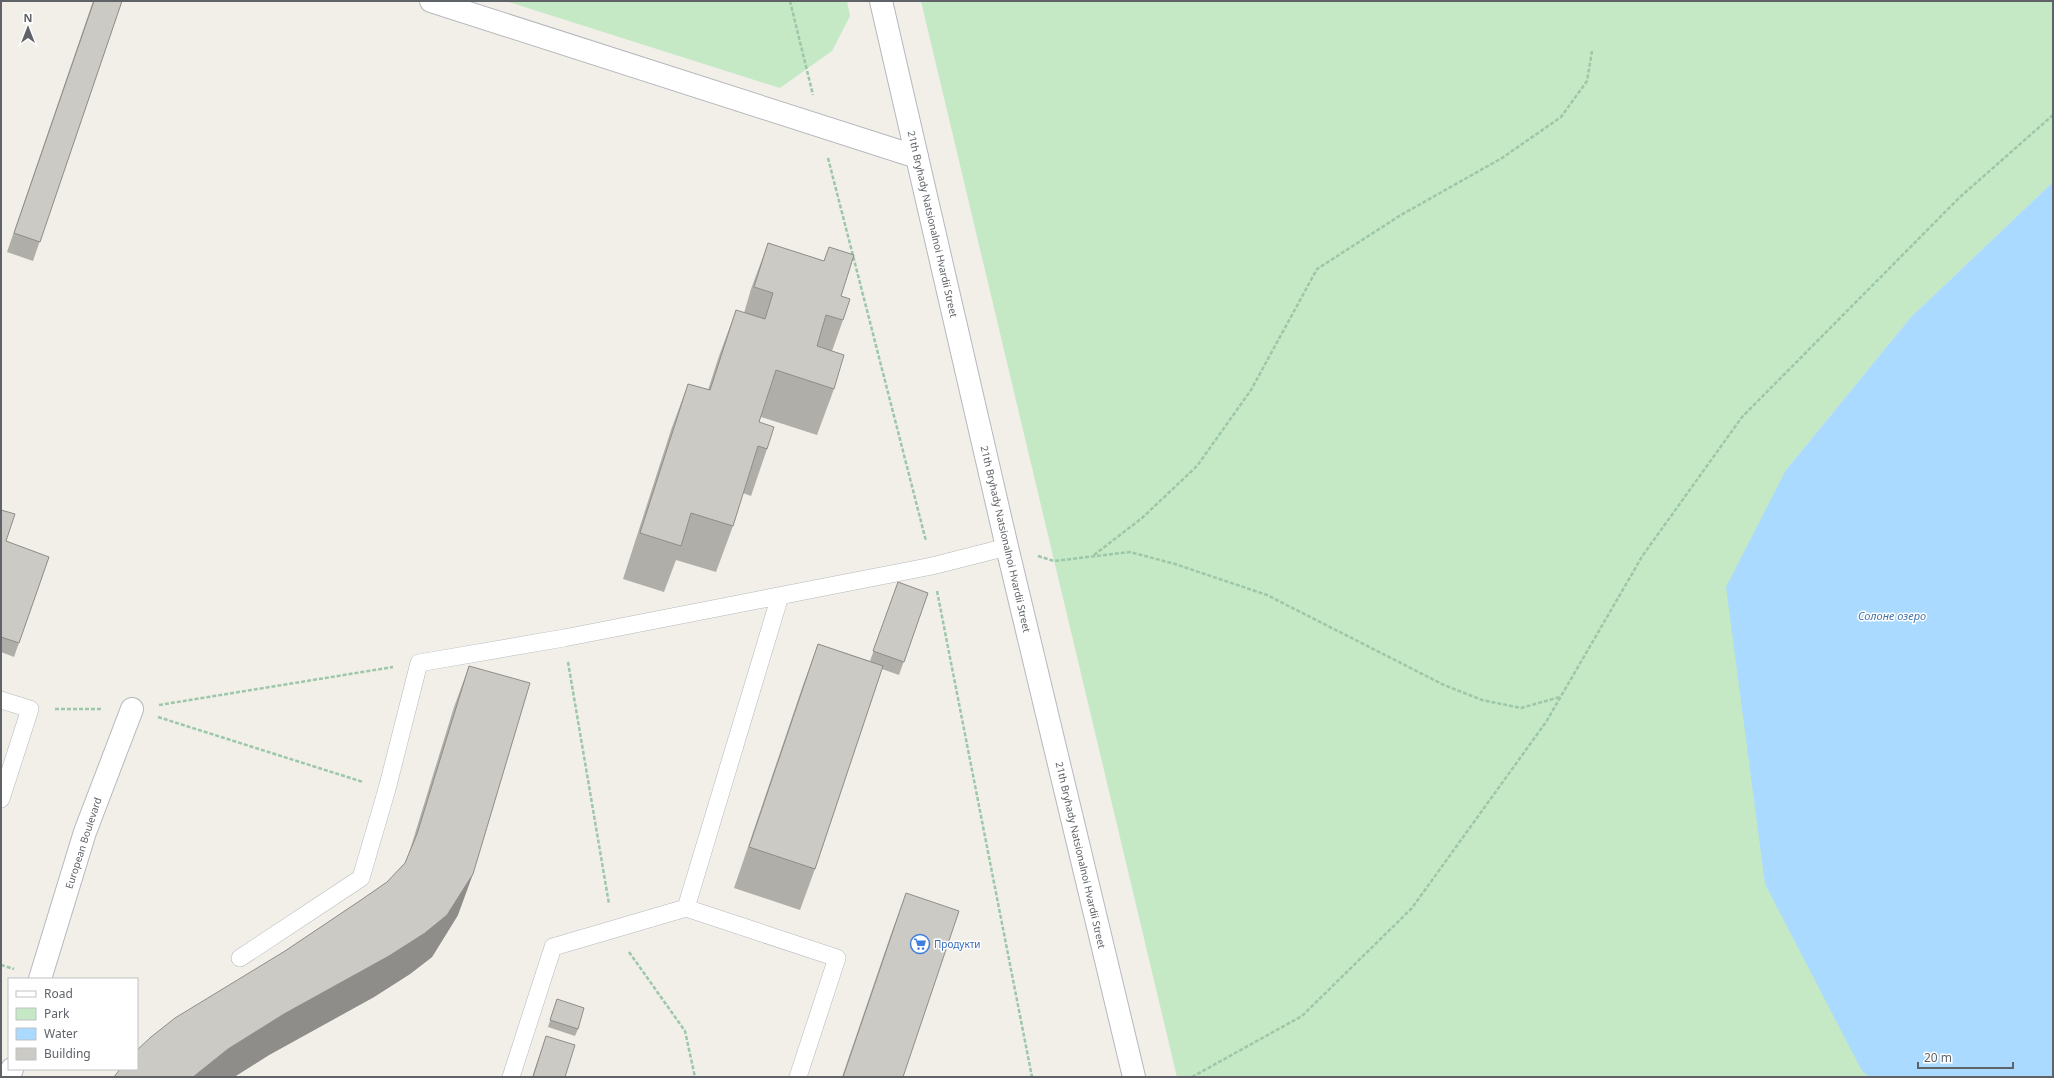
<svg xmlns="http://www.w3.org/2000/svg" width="2054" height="1078" viewBox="0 0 2054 1078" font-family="'Noto Sans',sans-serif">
<rect width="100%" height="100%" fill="#f1efe8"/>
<!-- green -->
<path fill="#c5e8c5" d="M506,1H847L850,16L832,51L780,88Z
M921,1H2053V182L1911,317L1786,470L1862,1071L1869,1077H1177Z"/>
<!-- water -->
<path fill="#aadaff" d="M2053,182V1077H1869L1862,1071L1765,884L1726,587L1786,470L1911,317Z"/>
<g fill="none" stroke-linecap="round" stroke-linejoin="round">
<defs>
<path id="service" d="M1,700L30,709L1,799
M686,908L837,958L798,1077
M240,958L361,878L387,789L419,663L564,638L932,566L1007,547
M511,1077L553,947L686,908L780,596"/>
<path id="pedestrian" d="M40,979L85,832L132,709
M9,1077L12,1069"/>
<path id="minor" d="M431,1L917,157"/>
<path id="tertiary" d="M881,1L1007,547L1134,1077"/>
</defs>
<!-- service casing -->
<use href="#service" stroke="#b5b8bc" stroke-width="18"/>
<!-- pedestrian casing -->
<use href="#pedestrian" stroke="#b5b8bc" stroke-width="24"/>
<!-- minor casing -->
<use href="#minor" stroke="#b5b8bc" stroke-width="24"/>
<!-- tertiary casing -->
<use href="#tertiary" stroke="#b5b8bc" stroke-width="24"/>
<!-- path -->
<path stroke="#9cc7a9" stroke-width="2.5" stroke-dasharray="4 2" stroke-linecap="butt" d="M790,1L813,95
M828,158L926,541
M1094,555L1142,518L1197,466L1251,390L1317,269L1401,215L1502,158L1561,117L1587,81L1592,51
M1038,556L1054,561L1130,552L1175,564L1267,595L1444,685L1482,700L1521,708L1560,697
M937,591L1032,1077
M568,662L609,904
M159,705L393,667
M55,709H102
M158,717L363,782
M629,952L685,1031L695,1077
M1,965L14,969
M1192,1077L1302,1016L1412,908L1546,722L1643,555L1742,417L1960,197L2053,115"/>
<!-- service -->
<use href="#service" stroke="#fff" stroke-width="17"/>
<!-- pedestrian -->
<use href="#pedestrian" stroke="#fff" stroke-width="22"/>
<!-- minor -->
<use href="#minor" stroke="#fff" stroke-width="22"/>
<!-- tertiary -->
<use href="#tertiary" stroke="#fff" stroke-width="22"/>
</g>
<!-- wall -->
<path fill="#afaea9" d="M93,1H122L33,261L7,252Z
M768,243L824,261L829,247L841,296L843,320L832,351L834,389L817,435L761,417L759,422L767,449L751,496L743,493L733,526L716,572L676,560L664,592L623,579L671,430L688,384L708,390L719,356L736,310L744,313L751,289Z
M1,510L6,541L49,557L14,657L1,652Z
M898,582L928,593L899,675L882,669L815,869L800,910L734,888L803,685L818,644L870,661Z
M469,666L458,915L432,957L410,974L374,997L269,1055L234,1077H114L285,951L361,900L387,882L405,863L409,853L454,707Z
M906,893L903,1077H842L891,934Z
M557,999L578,1029L575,1036L548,1027Z
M546,1036L565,1077H532Z"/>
<!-- shaded-wall -->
<path fill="#8f8d8a" d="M473,874L458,915L432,957L410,974L374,997L269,1055L234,1077H193L228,1049L284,1014Z"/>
<!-- building -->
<path fill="#cccac5" stroke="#8f8d8a" d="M94,1H122L40,242L14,233Z
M768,243L824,261L829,247L854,255L841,296L850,299L843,320L826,315L817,346L844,355L834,389L776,370L759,422L774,427L767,449L758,446L733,526L691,513L681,546L640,533L688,384L710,390L736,310L765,319L773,293L754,287Z
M1,510L15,514L6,541L49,557L19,643L1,637Z
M898,582L928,593L904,662L873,651Z
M818,644L883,666L815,869L749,847Z
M469,666L530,683L473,874L447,915L425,933L389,956L284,1014L228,1049L193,1077H114L120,1069H137V1050L151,1037L175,1018L285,951L361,900L387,882L405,863L417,834Z
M906,893L959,911L903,1077H843Z
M557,999L584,1008L578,1029L550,1020Z
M546,1036L575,1045L565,1077H533Z"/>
<!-- icons -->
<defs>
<symbol id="supermarket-ring" viewBox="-11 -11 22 22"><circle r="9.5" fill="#fff" stroke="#3f7fe0" stroke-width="1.5"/><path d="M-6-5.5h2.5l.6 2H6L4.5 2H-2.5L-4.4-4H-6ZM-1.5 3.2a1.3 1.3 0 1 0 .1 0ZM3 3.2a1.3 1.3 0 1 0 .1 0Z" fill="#3f7fe0"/></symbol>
</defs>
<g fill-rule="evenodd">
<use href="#supermarket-ring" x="909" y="933" width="22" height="22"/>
</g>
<g text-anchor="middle" stroke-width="3" stroke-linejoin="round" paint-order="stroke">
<!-- street labels -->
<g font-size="10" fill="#5f6368" stroke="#fff">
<text transform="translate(933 224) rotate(77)" y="4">21th Bryhady Natsionalnoi Hvardii Street</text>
<text transform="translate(1006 539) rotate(77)" y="4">21th Bryhady Natsionalnoi Hvardii Street</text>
<text transform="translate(83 843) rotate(-72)" y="4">European Boulevard</text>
<text transform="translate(1081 855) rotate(77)" y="4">21th Bryhady Natsionalnoi Hvardii Street</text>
</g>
<!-- shop labels -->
<g font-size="10" fill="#366cbe" stroke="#fff" text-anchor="start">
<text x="934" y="948">Продукти</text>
</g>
<!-- water labels -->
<g font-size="11" font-style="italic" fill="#4174aa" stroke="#fff">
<text x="1892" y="620">Солоне озеро</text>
</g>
</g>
<!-- border -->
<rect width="2054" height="1078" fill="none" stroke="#5f6368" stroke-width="4"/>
<!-- legend -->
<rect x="8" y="978" width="130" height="92" fill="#ffffff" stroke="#bfc1c3"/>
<rect x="16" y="991" width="20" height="6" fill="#ffffff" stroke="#bfc1c3"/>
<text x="44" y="998" font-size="12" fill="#5f6368">Road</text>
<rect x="16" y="1008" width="20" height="12" fill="#c5e8c5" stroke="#bfc1c3"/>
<text x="44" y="1018" font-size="12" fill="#5f6368">Park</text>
<rect x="16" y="1028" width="20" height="12" fill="#aadaff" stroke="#bfc1c3"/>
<text x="44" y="1038" font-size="12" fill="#5f6368">Water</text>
<rect x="16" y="1048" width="20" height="12" fill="#cccac5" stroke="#bfc1c3"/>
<text x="44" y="1058" font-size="12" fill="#5f6368">Building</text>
<!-- north arrow -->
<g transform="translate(28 28)" stroke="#ffffff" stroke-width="3" paint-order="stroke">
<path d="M0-3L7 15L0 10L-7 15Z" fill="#5f6368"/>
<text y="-6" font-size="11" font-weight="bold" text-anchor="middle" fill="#5f6368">N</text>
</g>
<!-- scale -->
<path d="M1918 1062v6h95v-6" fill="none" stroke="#5f6368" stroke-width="2"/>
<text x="1924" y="1062" font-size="12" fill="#5f6368" stroke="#ffffff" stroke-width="3" paint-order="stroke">20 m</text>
</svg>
